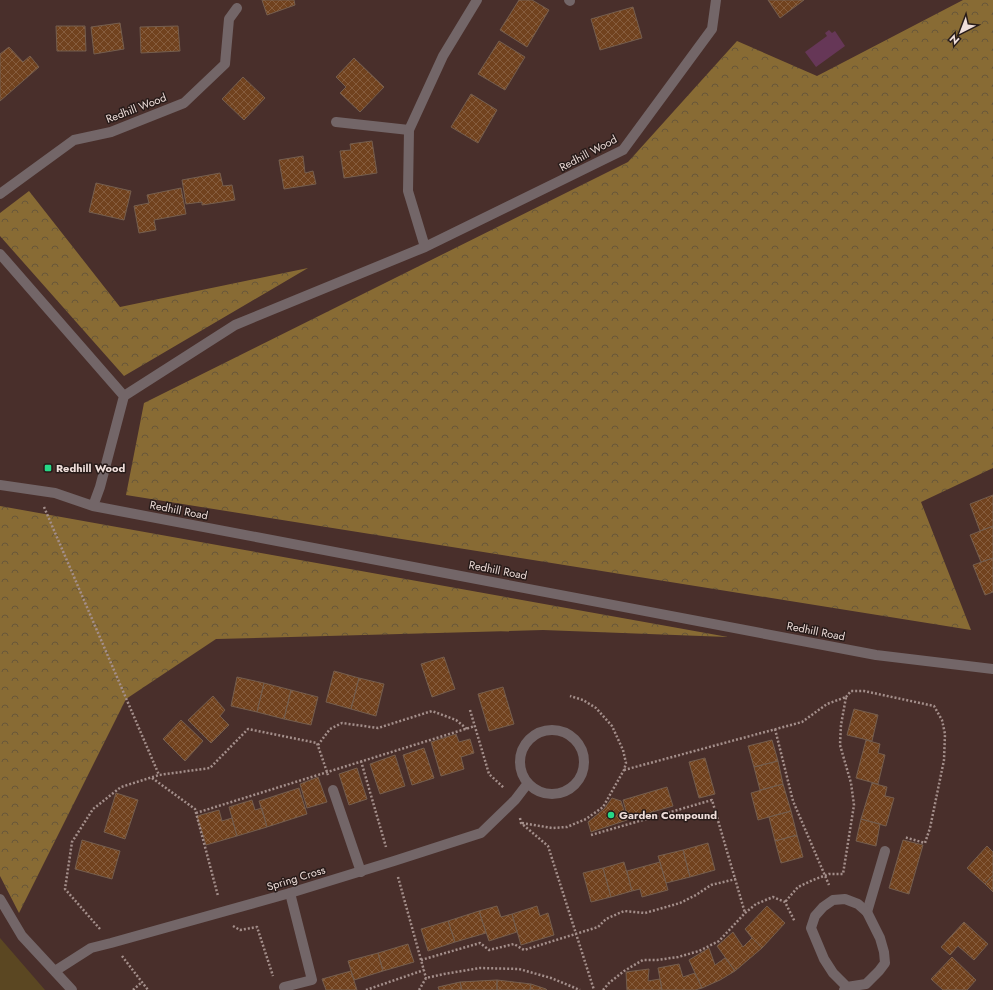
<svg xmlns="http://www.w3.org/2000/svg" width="993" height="990" viewBox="0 0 993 990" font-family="Jost,sans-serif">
<defs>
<pattern id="forest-crowns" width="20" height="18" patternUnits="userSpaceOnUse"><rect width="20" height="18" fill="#886b34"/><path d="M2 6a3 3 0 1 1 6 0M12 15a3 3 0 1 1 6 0" fill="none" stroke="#68573a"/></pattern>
<pattern id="building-cross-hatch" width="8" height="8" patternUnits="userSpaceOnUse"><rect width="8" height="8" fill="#71421e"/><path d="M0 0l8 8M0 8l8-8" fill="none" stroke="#865d3e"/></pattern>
</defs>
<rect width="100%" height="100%" fill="#492f2b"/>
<!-- green -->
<path fill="#5b4722" d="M0,938L45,990H0Z"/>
<!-- forest -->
<path fill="url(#forest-crowns)" d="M963,0H993V468L921,502L971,630L126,495L144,403L628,162L737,41L817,76Z
M29,191L120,307L308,268L124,376L0,236V213Z
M0,506L728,637L543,630L216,639L126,699L19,913L0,876Z"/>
<!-- water -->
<path fill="#663757" d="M829,30L832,33L835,31L845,46L816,67L805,52L827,36L825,33Z"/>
<!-- building -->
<path fill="url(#building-cross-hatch)" stroke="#755e4e" d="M262,0H294L295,5L267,15Z
M519,0H532L549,10L527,47L500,30Z
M768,0H804L780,18Z
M633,7L642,38L600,50L591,19Z
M120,23L124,49L94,54L91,27Z
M56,26H85L86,51H57Z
M178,26L180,51L141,53L140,27Z
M499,41L525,57L505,90L478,74Z
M9,47L23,62L30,56L39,67L0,101V54Z
M354,58L384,87L360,112L340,93L346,87L336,77Z
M243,77L265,98L244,120L222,99Z
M471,94L497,110L478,143L451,127Z
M372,141L377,173L344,178L340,151L351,150L350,144Z
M303,156L305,173L313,171L316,184L284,189L279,160Z
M220,173L223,186L232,185L235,200L202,205V202L186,204L182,180Z
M96,183L131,191L124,220L89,212Z
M181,188L186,214L154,220L156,230L139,233L134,206L149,203L147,195Z
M993,495V526L980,531L970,504Z
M993,526V558L981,562L970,535Z
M993,558V592L985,595L973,565Z
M444,657L455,689L432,697L421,664Z
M334,671L359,678L351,709L326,702Z
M237,677L264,683L257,712L231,706Z
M359,678L384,684L376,716L351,709Z
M264,683L291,690L284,719L257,712Z
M503,687L514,724L489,731L478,694Z
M291,690L318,697L311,725L284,719Z
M213,696L225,710L220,716L229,725L211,743L188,720Z
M854,709L878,715L872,741L847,735Z
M181,720L203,741L185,761L163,739Z
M456,734L459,742L470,739L474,753L461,757L464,769L441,776L431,742Z
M772,740L778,761L754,767L748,746Z
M866,740L880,744L878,753L885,755L878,784L856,778Z
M424,748L434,778L412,785L403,755Z
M395,755L405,786L380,794L370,764Z
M705,758L715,794L699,798L689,762Z
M778,761L783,784L760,790L754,767Z
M357,768L367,799L349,805L339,774Z
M318,777L327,802L307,808L300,784Z
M872,783L887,787L885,796L894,798L886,826L861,819Z
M783,784L791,811L758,820L751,793Z
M667,787L673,806L628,819L623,800Z
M299,788L307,814L267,827L259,801Z
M116,793L138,800L125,839L104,832Z
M612,798L621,801L627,820L591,832L588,822L604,809Z
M252,800L255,810L262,808L267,827L237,836L229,807Z
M219,810L222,821L232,818L237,836L206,845L197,816Z
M791,811L797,835L775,841L769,817Z
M861,819L880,824L876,846L856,841Z
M797,835L803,857L781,863L775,841Z
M82,840L120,851L112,879L75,869Z
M903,840L923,845L909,894L889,888Z
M708,843L715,870L690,877L683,850Z
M987,846L993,852V875L985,884L967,868Z
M683,850L690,877L666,883L658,856Z
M624,862L632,891L611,897L603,868Z
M660,862L668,890L642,897L640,889L632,891L627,871Z
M603,868L611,897L591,902L583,873Z
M993,875V892L985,884Z
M497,906L501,917L512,914L517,932L489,941L479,911Z
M537,906L540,916L548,913L554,935L521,945L512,914Z
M767,906L785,923L762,948L752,938L745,929Z
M479,911L486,933L455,942L448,921Z
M448,921L455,942L428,951L421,929Z
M964,922L988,944L974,960L958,946L950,955L941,947Z
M733,932L743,947L752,938L762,948L735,971L717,946Z
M408,944L414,962L383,971L378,953Z
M709,948L715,965L725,958L735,971L720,980L702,988L689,960Z
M378,953L383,971L354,980L348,961Z
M952,957L976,980L967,990H943L931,979Z
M679,964L683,977L695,973L702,988L695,990H662L658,968Z
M649,969L648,981L660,979L662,990H627L626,972Z
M351,971L357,990H326L322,979Z
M497,980L531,984L530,990H497Z
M497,980V990H462L460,982Z
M460,982L462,990H439L438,987Z
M531,984L546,989L547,990H530Z"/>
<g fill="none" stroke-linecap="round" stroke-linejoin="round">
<!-- path -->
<path stroke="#a48f8b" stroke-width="2.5" stroke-dasharray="2 2" stroke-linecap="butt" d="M44,507L159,775
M846,697L851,691H864L934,706L942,720L945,734L944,760L930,828L925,843L904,837
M470,710L489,774L504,788
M775,729L793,801L829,885
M318,745L330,729L342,723L378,728L432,711L456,720L467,729
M361,761L386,847
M624,770L802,722L827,704L846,697L841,725L840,745L851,783L854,805L843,874H829L813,880L798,887L785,902
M152,778L195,809L218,896
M196,813L475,726
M520,818L521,823L548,846L594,990
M522,823L552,828L567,827L586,819L603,807L624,770L626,763L623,750L612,726L596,708L583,700L570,696
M591,835L712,800L745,913
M398,877L426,978
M233,926L240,930L257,927L273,976
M100,929L65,889L72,842L93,809L121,787L159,775L210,768L248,729L317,743L328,775
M122,956L148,990
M421,960L480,943L489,950L514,944L524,950L598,927L606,919L624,911L645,913L680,903L696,895L711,885L736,879
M133,990L142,982
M366,990L424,970
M419,990L426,978L444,974L480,968L519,969L551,978L580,990
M603,990L609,983L624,971L643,960H657L678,957L699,951L719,941L745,913L756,904L773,897L785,902L795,922"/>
<!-- lane -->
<path stroke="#736668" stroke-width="10" d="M569,0L570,1
M336,122L409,130
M333,790L361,872
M867,912L885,851
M284,987L312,980L290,893"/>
<!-- street -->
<path stroke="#736668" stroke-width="10" d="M0,194L74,140L111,132L184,103L225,64L229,19L237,8
M425,247L408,191L409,130L443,56L477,0
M0,254L124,396L100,487L93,506
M124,396L235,325L425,247L623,150L712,29L716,0
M0,485L55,493L93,506L876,655L993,669
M520 762a32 32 0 1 1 64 0a32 32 0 1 1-64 0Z
M0,899L22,936L72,990
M55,971L91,948L111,943L290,893L394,861L481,833L515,800L528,783
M844,990L847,987L866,984L879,971L885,963L884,952L880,938L867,912L858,904L845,899L833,900L823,907L815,916L811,928L824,959L833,973L847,987"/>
</g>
<!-- markers -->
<g fill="#26d886" stroke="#271b19" stroke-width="1.5">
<rect x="44" y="464" width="8" height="8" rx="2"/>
<circle cx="611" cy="815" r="4"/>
</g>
<g text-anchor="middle" stroke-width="3" stroke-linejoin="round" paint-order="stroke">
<!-- street labels -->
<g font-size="11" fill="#efdeda" stroke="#271b19">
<text transform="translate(136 108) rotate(-21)" y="4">Redhill Wood</text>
<text transform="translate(588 153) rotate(-28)" y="4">Redhill Wood</text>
<text transform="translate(179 510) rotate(11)" y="4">Redhill Road</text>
<text transform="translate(498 570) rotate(11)" y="4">Redhill Road</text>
<text transform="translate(816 631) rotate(11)" y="4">Redhill Road</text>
<text transform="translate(296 878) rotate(-17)" y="4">Spring Cross</text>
</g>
<!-- poi labels -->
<g font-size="11" font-weight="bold" fill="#efdeda" stroke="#271b19" text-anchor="start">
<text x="56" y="472">Redhill Wood</text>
<text x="619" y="819">Garden Compound</text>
</g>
</g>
<!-- north arrow -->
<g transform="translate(961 32) rotate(222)" stroke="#271b19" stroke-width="3" paint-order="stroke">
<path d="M0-3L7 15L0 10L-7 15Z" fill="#efdeda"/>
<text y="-6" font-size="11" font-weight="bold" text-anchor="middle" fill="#efdeda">N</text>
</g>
</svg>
